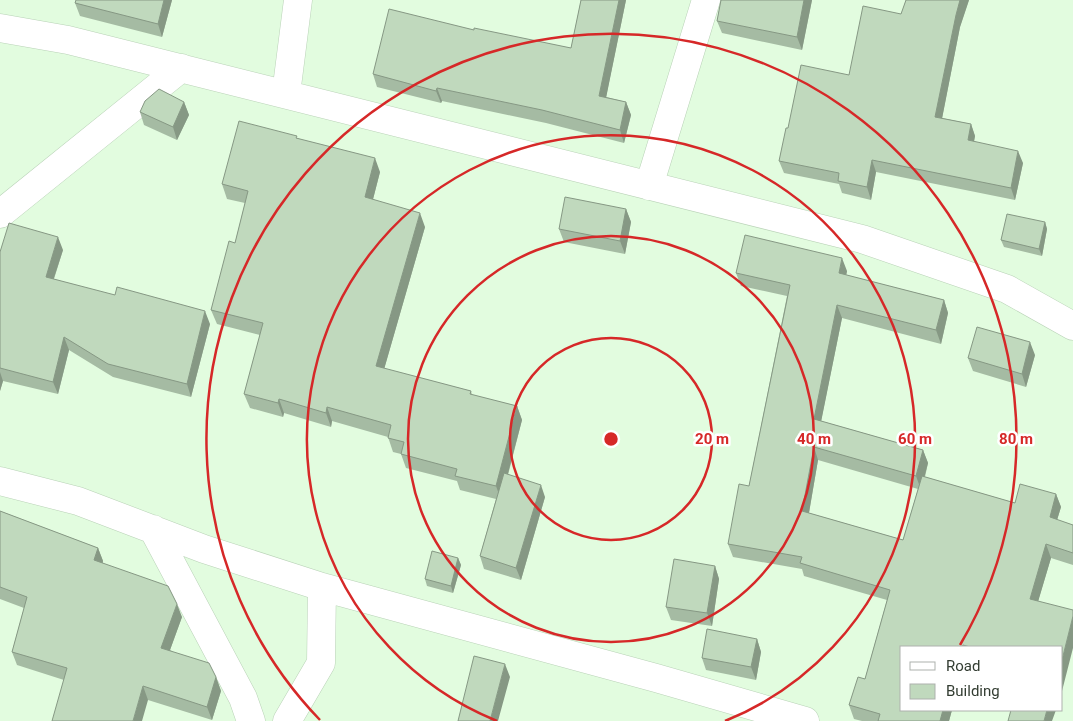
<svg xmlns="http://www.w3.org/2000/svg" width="1073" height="721" viewBox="0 0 1073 721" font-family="Roboto,sans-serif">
<rect width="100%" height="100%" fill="#e2fcdf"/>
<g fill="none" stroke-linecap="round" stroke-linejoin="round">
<defs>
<path id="minor" d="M0,28L68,40L862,239L1007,289L1073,326
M286,94L298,0
M649,186L706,0
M0,214L181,68
M0,481L78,501L204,549L322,587L656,678L805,721
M153,529L243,698L251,721
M287,721L321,663L322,587"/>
</defs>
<!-- minor casing -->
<use href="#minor" stroke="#b9d2b7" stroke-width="29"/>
<!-- minor -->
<use href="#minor" stroke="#fff" stroke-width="28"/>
</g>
<!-- wall -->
<path fill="#a5bba3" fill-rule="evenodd" d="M76,0H172L162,37L80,16L75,3Z
M581,0H626L606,97L626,102L631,115L624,143L546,123L442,101L441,103L377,87L373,74L474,30L571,48Z
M721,0H812L802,50L722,33L717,21Z
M906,0H969L960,27L942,118L971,124L975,136L974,141L1023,163L1015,200L876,172L871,200L842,193L839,184L784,173L779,161L788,128L849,75L901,14Z
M184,102L189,115L177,140L144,125L140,112Z
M297,138L380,172L373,199L425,227L384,369L471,391L472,395L517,406L522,420L508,475L545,497L521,580L484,569L480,556L496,499L460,490L457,481L406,468L401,454L393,452L388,437L332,421L331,427L284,413L283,417L250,408L244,394L260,335L217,324L211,310L235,243L245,203L227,199L222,184Z
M626,209L631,222L625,254L564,242L559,229Z
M1045,222L1047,229L1042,256L1004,247L1001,240Z
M63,250L54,279L210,324L191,397L113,377L69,350L58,394L3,381L0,391V252Z
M847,271L846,275L944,300L948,313L941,344L842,318L821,421L923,450L928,463L925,477L1015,503L1056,494L1061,507L1057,520L1073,525V565L1051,558L1038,601L1062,647H902V710H952L949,721H862L854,719L849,705L865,679L887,600L804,576L802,569L733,557L728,544L749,486L787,296L741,286L736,273ZM818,460L918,489L903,540L809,513Z
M1035,355L1026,387L973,371L968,358Z
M0,511L98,548L103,561V563L182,617L170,650L216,677L221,691L212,720L148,700L64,680L17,665L12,652L24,608L0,599Z
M458,558L461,565L453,593L427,586L425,579Z
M715,566L719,579L712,626L671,620L666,607Z
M757,639L761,652L756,680L706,670L702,658Z"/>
<!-- shaded-wall -->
<path fill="#869884" d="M164,0H172L162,37L158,24Z
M619,0H626L604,108L599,96Z
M804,0H812L802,50L797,37Z
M960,0H969L960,27L940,129L935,117L956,15Z
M437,88L442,101L441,103L436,91Z
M184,102L189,115L177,140L173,127Z
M626,102L631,115L624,143L620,130Z
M971,124L975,136L972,152L968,140Z
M1018,151L1023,163L1015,200L1011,188Z
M375,158L380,172L370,211L365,197Z
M872,160L876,172L871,200L867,187Z
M626,209L631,222L625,254L620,241Z
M420,213L425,227L381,380L376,366Z
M1045,222L1047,229L1042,256L1039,249Z
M58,237L63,250L50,290L46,277Z
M842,258L847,271L844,286L839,273Z
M944,300L948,313L941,344L936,330Z
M837,305L842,318L819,432L814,419Z
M205,311L210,324L191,397L187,384Z
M64,337L69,350L58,394L53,382Z
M1030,342L1035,355L1026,387L1022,374Z
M0,372L3,381L0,391Z
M279,399L284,413L283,417L278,403Z
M517,406L522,420L501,500L496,486Z
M327,407L332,421L331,427L326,413Z
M814,447L818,460L807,524L802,511Z
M923,450L928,463L921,490L916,476Z
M541,485L545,497L521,580L516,568Z
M1056,494L1061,507L1054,530L1050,517Z
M1046,544L1051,558L1035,612L1030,599Z
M98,548L103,561L99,573L94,560Z
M458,558L461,565L453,593L451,586Z
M715,566L719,579L712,626L707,613Z
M177,604L182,617L166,661L161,648Z
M1073,616V648L1062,691V660Z
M757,639L761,652L756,680L751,667Z
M505,664L510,677L498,721H490Z
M216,677L221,691L212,720L207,707Z
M143,686L148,700L142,721H133Z
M943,710H952L949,721H940Z
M1047,710H1056L1052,721H1044Z"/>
<!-- building -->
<path fill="#c0d9bd" stroke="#869884" d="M76,0H164L158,24L75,3Z
M581,0H619L599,96L626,102L620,130L542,110L437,88L436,91L373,74L389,9L474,30V28L571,48Z
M721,0H804L797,37L717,21Z
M906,0H960L956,15L935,117L971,124L968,140L1018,151L1011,188L872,160L867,187L838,181L839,173L779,161L786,128H788L801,65L849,75L863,6L901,14Z
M159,89L184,102L173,127L140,112L145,101Z
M239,121L297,136L296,138L375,158L365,197L420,213L376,366L471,391L470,394L517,406L496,486L455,476L457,469L401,454L404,442L388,438L391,425L327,407L326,413L279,399L278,403L244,394L263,323L211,310L229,241L235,243L248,191L222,184Z
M565,197L626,209L620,241L559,229Z
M1007,214L1045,222L1039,249L1001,240Z
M9,223L58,237L46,277L115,295L117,287L205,311L187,384L108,364L64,337L53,382L0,368V252Z
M745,235L842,258L839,273L944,300L936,330L837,305L814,419L923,450L916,476L814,447L802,511L903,540L922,476L1015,503L1020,484L1056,494L1050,517L1073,525V553L1046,544L1030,599L1073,610V616L1062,660V647H970L963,645L962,647H902V710H943L940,721H878L880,714L849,705L858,677L865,679L890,590L800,563L802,557L728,544L739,484L749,486L790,285L736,273Z
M977,327L1030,342L1022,374L968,358Z
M504,473L541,485L516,568L480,556Z
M0,511L98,548L94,560L168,586L177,604L161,648L209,663L216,677L207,707L143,686L133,721H52L67,668L12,652L27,597L0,587Z
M432,551L458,558L451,586L425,579Z
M674,559L715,566L707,613L666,607Z
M707,629L757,639L751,667L702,658Z
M474,656L505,664L490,721H458Z
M1011,710H1047L1044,721H1008Z"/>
<!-- distance rings -->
<g fill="none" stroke="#d62828" stroke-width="2.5">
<circle cx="611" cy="439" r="101"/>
<circle cx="611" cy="439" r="203"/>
<path d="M497 721A304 304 0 1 1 725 721"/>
<path d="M320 720A405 405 0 1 1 960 645"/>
</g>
<circle cx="611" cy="439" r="8" fill="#d62828" stroke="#fff" stroke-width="2.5"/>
<g font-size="15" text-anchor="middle" font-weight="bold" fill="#d62828" stroke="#fff" stroke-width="5" stroke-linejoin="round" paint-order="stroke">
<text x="712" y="444">20 m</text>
<text x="814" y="444">40 m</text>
<text x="915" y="444">60 m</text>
<text x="1016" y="444">80 m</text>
</g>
<!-- legend -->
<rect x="900" y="646" width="162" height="65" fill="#ffffff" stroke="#adb1ad"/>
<rect x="910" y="662" width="25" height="8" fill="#ffffff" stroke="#adb1ad"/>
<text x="946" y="671" font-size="15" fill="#333d32">Road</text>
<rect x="910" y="684" width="25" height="15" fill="#c0d9bd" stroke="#adb1ad"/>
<text x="946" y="696" font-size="15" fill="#333d32">Building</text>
</svg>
